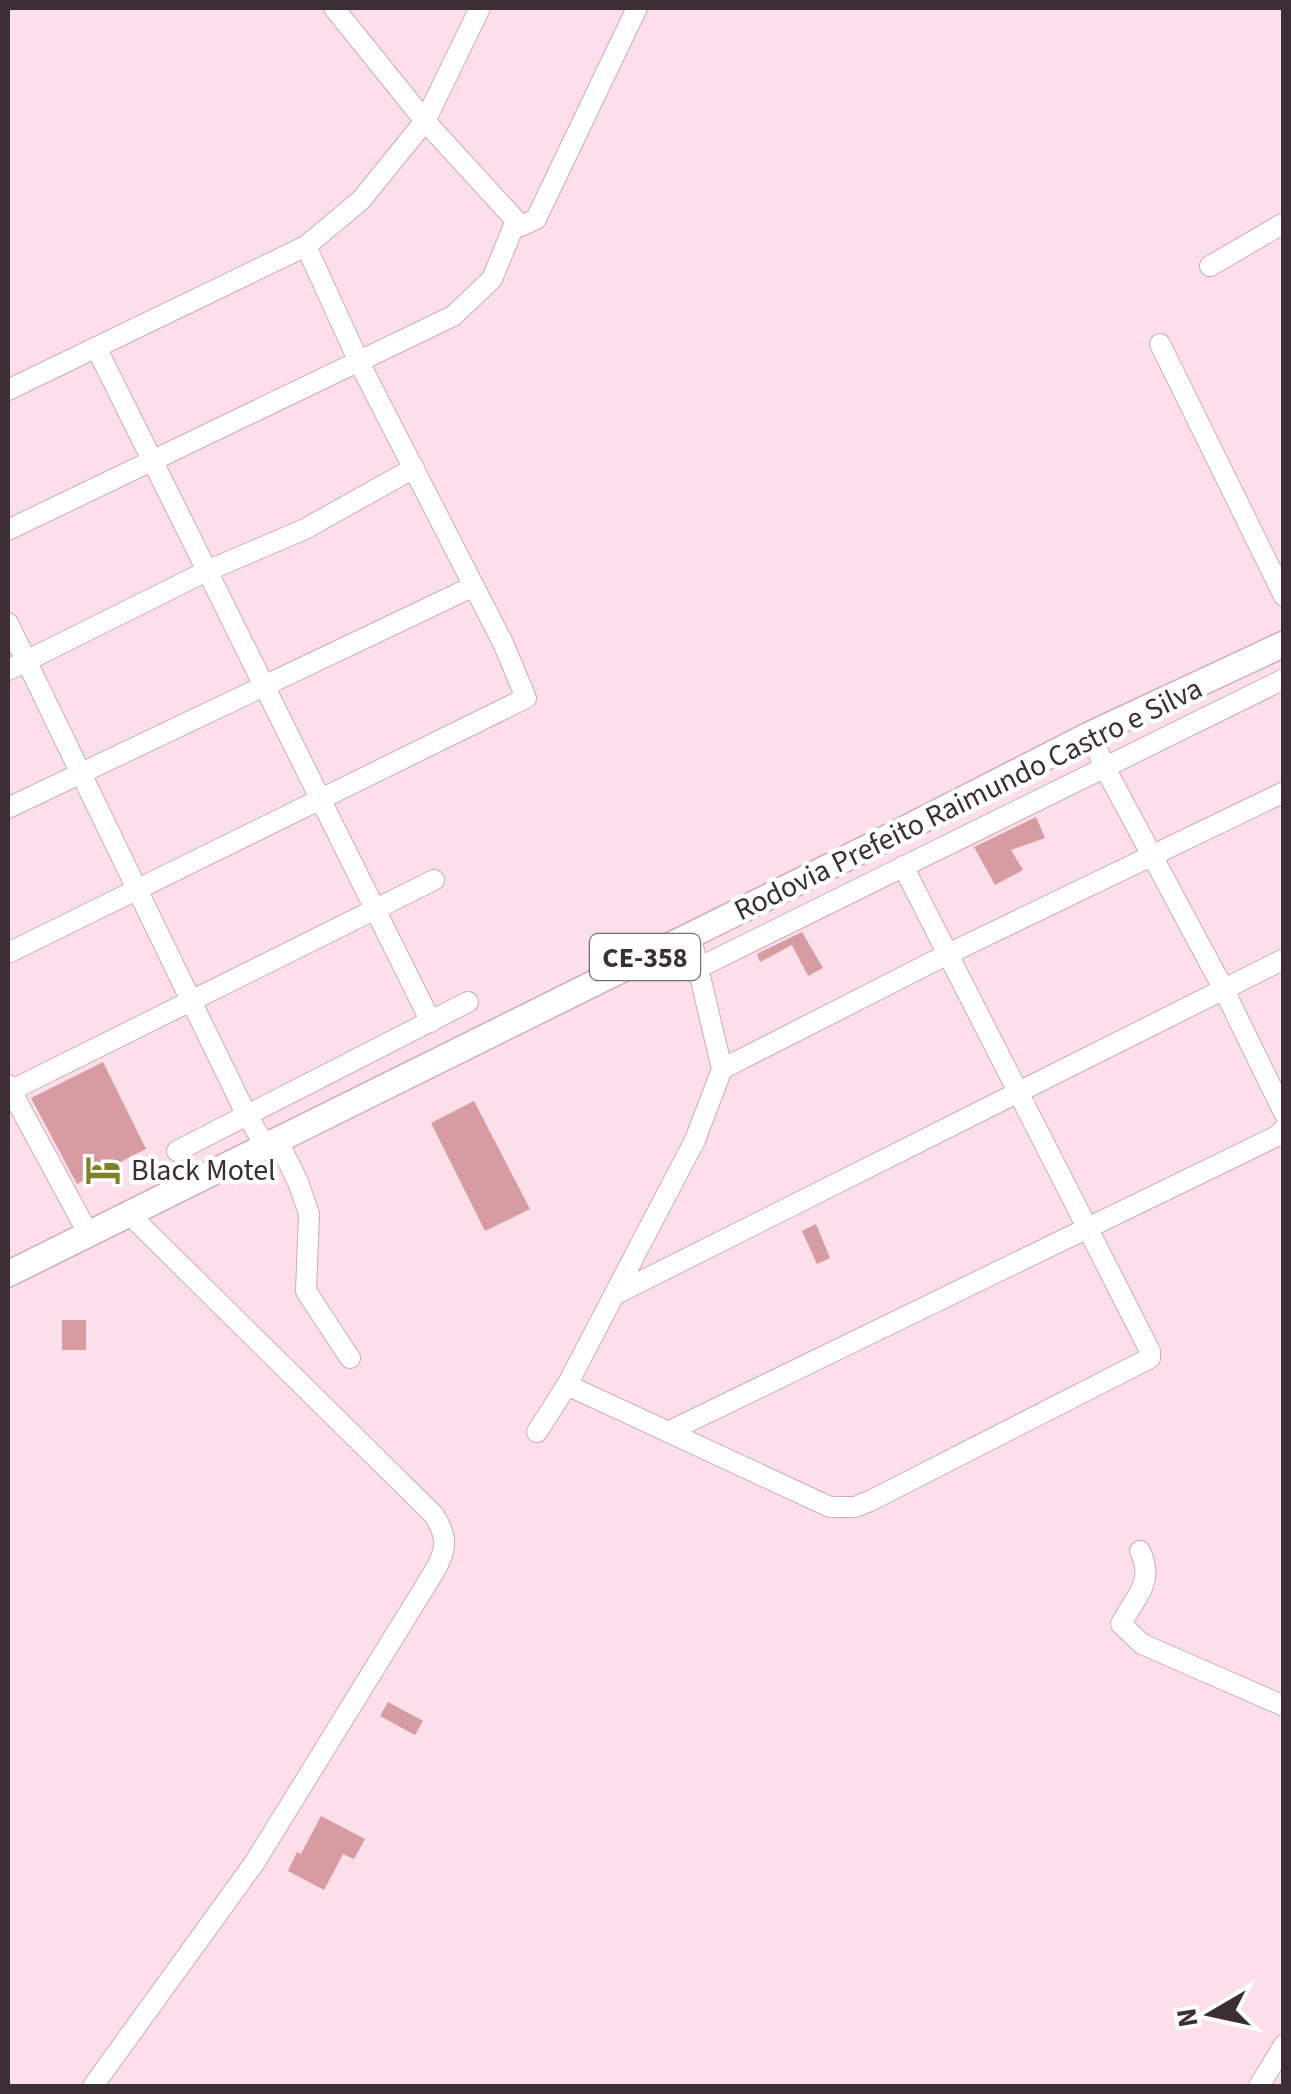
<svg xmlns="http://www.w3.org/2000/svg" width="1291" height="2094" viewBox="0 0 1291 2094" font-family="'Source Sans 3',sans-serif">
<rect width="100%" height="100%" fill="#fddeeb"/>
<!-- building -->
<path fill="#d79ca1" d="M1036,817L1045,838L1011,850L1023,870L995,885L974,847Z
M802,932L823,968L808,976L792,945L760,962L757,954Z
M103,1062L146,1149L77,1184L31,1098Z
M474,1101L530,1209L485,1231L431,1123Z
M816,1224L830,1258L817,1264L802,1231Z
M62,1320H86V1350H62Z
M388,1702L423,1721L415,1735L380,1716Z
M321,1816L365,1839L354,1859L343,1854L324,1890L288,1871L297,1852L301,1854Z"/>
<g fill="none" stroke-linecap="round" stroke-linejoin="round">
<defs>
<path id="minor" d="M334,8L425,121L521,226L536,219L637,8
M1210,266L1284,223
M1160,344L1284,596
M96,347L431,1022
M8,390L306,246L361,200L425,121L480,8
M8,530L453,316L492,279L515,223
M8,623L246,1114L265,1145
M8,670L207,571L305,529L414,468
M1091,734L1104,766L1223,988L1284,1113
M8,808L474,586
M8,953L526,698L503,643L359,362L306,246
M696,969L1284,679
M722,1069L948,954L1284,792
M8,1085L88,1233
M8,1092L434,880
M277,1139L298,1182L309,1214L306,1291L350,1358
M177,1151L468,1002
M614,1295L1284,959
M567,1385L830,1507H855L870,1501L1150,1358V1351L903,866
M670,1431L1277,1136L1284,1129
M537,1432L567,1385L695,1140L722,1069L690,934
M1140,1551C1155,1582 1136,1596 1121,1624L1142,1644L1284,1706
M93,2086L255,1862L434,1572C447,1550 448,1537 434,1515L130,1215
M1259,2086L1284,2045"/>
<path id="major" d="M8,1274L891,836L1091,734L1284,644"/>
</defs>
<!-- minor casing -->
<use href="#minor" stroke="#cfaaba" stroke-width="22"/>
<!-- major casing -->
<use href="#major" stroke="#cfaaba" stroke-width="28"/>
<!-- minor -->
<use href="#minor" stroke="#fff" stroke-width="20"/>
<!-- major -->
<use href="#major" stroke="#fff" stroke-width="25"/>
</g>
<!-- icons -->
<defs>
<symbol id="hotel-bare" viewBox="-9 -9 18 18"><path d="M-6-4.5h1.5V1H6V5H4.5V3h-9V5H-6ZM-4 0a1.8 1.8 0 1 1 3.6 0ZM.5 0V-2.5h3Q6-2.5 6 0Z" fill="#7e802a" stroke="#fff" stroke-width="2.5" paint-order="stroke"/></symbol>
</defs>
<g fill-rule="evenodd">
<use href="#hotel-bare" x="78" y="1145" width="50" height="50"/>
</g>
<g text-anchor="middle" stroke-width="9" stroke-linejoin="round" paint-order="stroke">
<!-- shield labels -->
<rect fill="#fff" stroke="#776d72" stroke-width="2.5" x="590" y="934" width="110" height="46" rx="8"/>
<g font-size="28" font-weight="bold" fill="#3d2e35">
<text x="645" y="967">CE-358</text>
</g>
<!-- street labels -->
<g font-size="30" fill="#3d2e35" stroke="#fff">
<text transform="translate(968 799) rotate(-26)" y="10">Rodovia Prefeito Raimundo Castro e Silva</text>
</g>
<!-- poi labels -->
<g font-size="30" fill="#3d2e35" stroke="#fff" text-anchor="start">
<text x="131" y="1180">Black Motel</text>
</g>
</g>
<!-- border -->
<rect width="1291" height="2094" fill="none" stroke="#3d2e35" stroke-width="20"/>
<!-- north arrow -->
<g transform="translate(1211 2014) rotate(261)" stroke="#ffffff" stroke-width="8" paint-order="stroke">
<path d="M0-8L18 38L0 25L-18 38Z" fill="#3d2e35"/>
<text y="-15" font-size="28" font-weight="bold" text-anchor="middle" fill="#3d2e35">N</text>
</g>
</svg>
